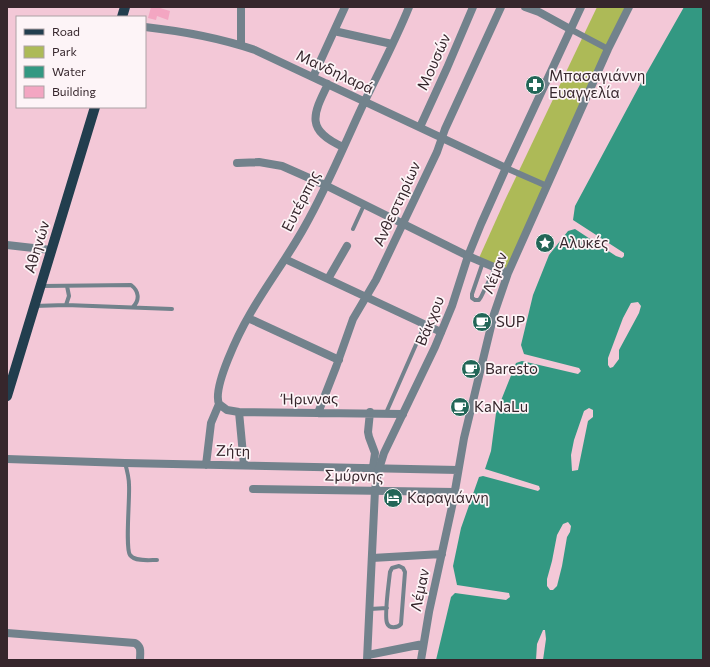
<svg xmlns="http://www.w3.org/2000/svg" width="710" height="667" viewBox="0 0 710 667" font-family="Commissioner,sans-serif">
<rect width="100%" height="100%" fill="#f3c8d7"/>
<!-- green -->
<path fill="#adba57" d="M597,7H625L506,271L479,258L505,200Z"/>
<!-- water -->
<path fill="#339882" d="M684,7H703V660H436L451,597L455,593L506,600L510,597L509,593L457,585L453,566L461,528L479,477L483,476L538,491L540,489L539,486L485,469L491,451L496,413L516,363L522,361L578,374L581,371L579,368L524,354L521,345L533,295L549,255L568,231L575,229L616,256L622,258L624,256V253L573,220L575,206L642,81Z"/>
<!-- pier -->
<path fill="#f3c8d7" d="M638,302L641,306L639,313L619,350V359L613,367L610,368L608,365V358L623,318L631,303Z
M589,408L593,410V417L588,421L578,470L572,471L571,455L574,440L584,411Z
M568,522L571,526L570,532L567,537L562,566L557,586L553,590H550L547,586V579L552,561L557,535L563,524Z
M543,630H545L546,639L543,660H536L537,644Z"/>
<!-- building -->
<path fill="#f3a6c2" d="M151,7H160V8L170,11L168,20L157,16L156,20L148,18Z"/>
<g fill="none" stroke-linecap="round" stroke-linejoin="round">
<!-- service -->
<path stroke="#72828c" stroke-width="4" d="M353,229L364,205
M483,262L472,294V298L475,300H479L481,297L495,268
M42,286L131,285C139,291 140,300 133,307
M66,305L69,296L67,286
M34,306L66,305L172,309
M386,413L425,324
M125,463C127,470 129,477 129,485C130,497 125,548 130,555C135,562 150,560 157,560
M399,566L403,568L405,572L401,624C398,628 389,629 387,623C384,615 389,582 390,572L392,568Z
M370,609L387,608"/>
<!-- pedestrian -->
<path stroke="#72828c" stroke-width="6" d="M570,29L608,49
M506,168L547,186"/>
<!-- minor -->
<path stroke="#72828c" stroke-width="8" d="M525,7L539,12L570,29
M145,27C181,31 220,38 255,50L506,168
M334,31L392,44
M241,45V7
M313,77L345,7
M328,84C312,116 306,130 343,147
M420,127L447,68L473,7
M237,163L259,162L282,166L325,185L468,256L508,273
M7,245L51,250
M285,259L441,332
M328,279L347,246
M248,318L339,360
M219,404C212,387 240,331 250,314C267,284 288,257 305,226C326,189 343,148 361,109C377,75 395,42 409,7
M219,404L227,410L239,412L403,414
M239,412L244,465
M370,412L368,432L369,437L375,453L373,467
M318,413L336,367L353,319L376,280L437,152L445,129L501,7
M7,459L125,463L458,470
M206,465L211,423L219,404
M253,489L454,492
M372,558L442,554
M7,633L135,643C142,647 140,652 140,660
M368,655L423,644
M421,660L429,612L453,502L464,438L494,314L508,273L608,49L629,7"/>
<!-- tertiary -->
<path stroke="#72828c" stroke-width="8" d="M367,660L375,490L378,472L384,453L435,347L452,306L468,256L481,224L506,168L581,7"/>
<!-- primary -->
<path stroke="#223e4e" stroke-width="10" d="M122,17L125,7
M7,396L95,107"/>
</g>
<!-- icons -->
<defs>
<symbol id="pharmacy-disc" viewBox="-11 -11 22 22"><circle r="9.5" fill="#226657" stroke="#fdf4f7"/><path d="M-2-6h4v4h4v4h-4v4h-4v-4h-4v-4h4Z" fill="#fff"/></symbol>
<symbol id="sight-disc" viewBox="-11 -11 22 22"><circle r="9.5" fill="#226657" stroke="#fdf4f7"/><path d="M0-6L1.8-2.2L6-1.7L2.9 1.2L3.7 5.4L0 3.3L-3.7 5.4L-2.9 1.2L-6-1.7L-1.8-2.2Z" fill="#fff"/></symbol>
<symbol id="cafe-disc" viewBox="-11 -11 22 22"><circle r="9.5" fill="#226657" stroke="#fdf4f7"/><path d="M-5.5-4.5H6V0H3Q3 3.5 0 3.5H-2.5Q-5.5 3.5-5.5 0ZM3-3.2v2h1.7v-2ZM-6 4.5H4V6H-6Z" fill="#fff"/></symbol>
<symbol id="hotel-disc" viewBox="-11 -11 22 22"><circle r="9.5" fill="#226657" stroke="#fdf4f7"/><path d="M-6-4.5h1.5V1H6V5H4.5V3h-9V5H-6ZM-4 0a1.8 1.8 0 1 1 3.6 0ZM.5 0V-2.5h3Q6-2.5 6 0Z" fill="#fff"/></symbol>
</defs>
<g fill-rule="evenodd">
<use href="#pharmacy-disc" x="524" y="74" width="22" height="22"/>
<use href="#sight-disc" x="534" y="232" width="22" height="22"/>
<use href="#cafe-disc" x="471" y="311" width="22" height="22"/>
<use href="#cafe-disc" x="460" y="358" width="22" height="22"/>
<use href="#cafe-disc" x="449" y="396" width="22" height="22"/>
<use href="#hotel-disc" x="382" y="487" width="22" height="22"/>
</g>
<g text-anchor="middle" stroke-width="3.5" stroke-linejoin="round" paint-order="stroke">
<!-- street labels -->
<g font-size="15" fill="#36262c" stroke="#fdf4f7">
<text transform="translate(434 62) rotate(-66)" y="5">Μουσών</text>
<text transform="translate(335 72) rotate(25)" y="5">Μανδηλαρά</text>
<text transform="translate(301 201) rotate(-63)" y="5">Ευτέρπης</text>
<text transform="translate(397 204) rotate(-65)" y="5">Ανθεστηρίων</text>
<text transform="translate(37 247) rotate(-73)" y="5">Αθηνών</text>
<text transform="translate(495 273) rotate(-69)" y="5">Λέμαν</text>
<text transform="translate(430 321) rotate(-68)" y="5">Βάκχου</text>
<text transform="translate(310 399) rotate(-1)" y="5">Ήριννας</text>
<text transform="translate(233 451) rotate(1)" y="5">Ζήτη</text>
<text transform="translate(354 476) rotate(1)" y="5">Σμύρνης</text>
<text transform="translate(420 590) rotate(-78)" y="5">Λέμαν</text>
</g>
<!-- poi labels -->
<g font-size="15" fill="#36262c" stroke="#fdf4f7" text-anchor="start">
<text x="549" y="81">Μπασαγιάννη<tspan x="549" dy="17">Ευαγγελία</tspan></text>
<text x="559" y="248">Αλυκές</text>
<text x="496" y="327">SUP</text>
<text x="485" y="374">Baresto</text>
<text x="474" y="412">KaNaLu</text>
<text x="407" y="503">Καραγιάννη</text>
</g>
</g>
<!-- border -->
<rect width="710" height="667" fill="none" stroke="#36262c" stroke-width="16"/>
<!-- legend -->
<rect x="16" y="16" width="130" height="92" fill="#fdf4f7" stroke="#ada2a6"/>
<rect x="24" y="29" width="20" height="6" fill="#223e4e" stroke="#ada2a6"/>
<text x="52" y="36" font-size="12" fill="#36262c">Road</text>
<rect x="24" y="46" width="20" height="12" fill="#adba57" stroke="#ada2a6"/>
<text x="52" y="56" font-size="12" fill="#36262c">Park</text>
<rect x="24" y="66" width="20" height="12" fill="#339882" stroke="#ada2a6"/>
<text x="52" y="76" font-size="12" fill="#36262c">Water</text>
<rect x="24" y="86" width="20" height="12" fill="#f3a6c2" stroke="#ada2a6"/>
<text x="52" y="96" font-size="12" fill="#36262c">Building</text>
</svg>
